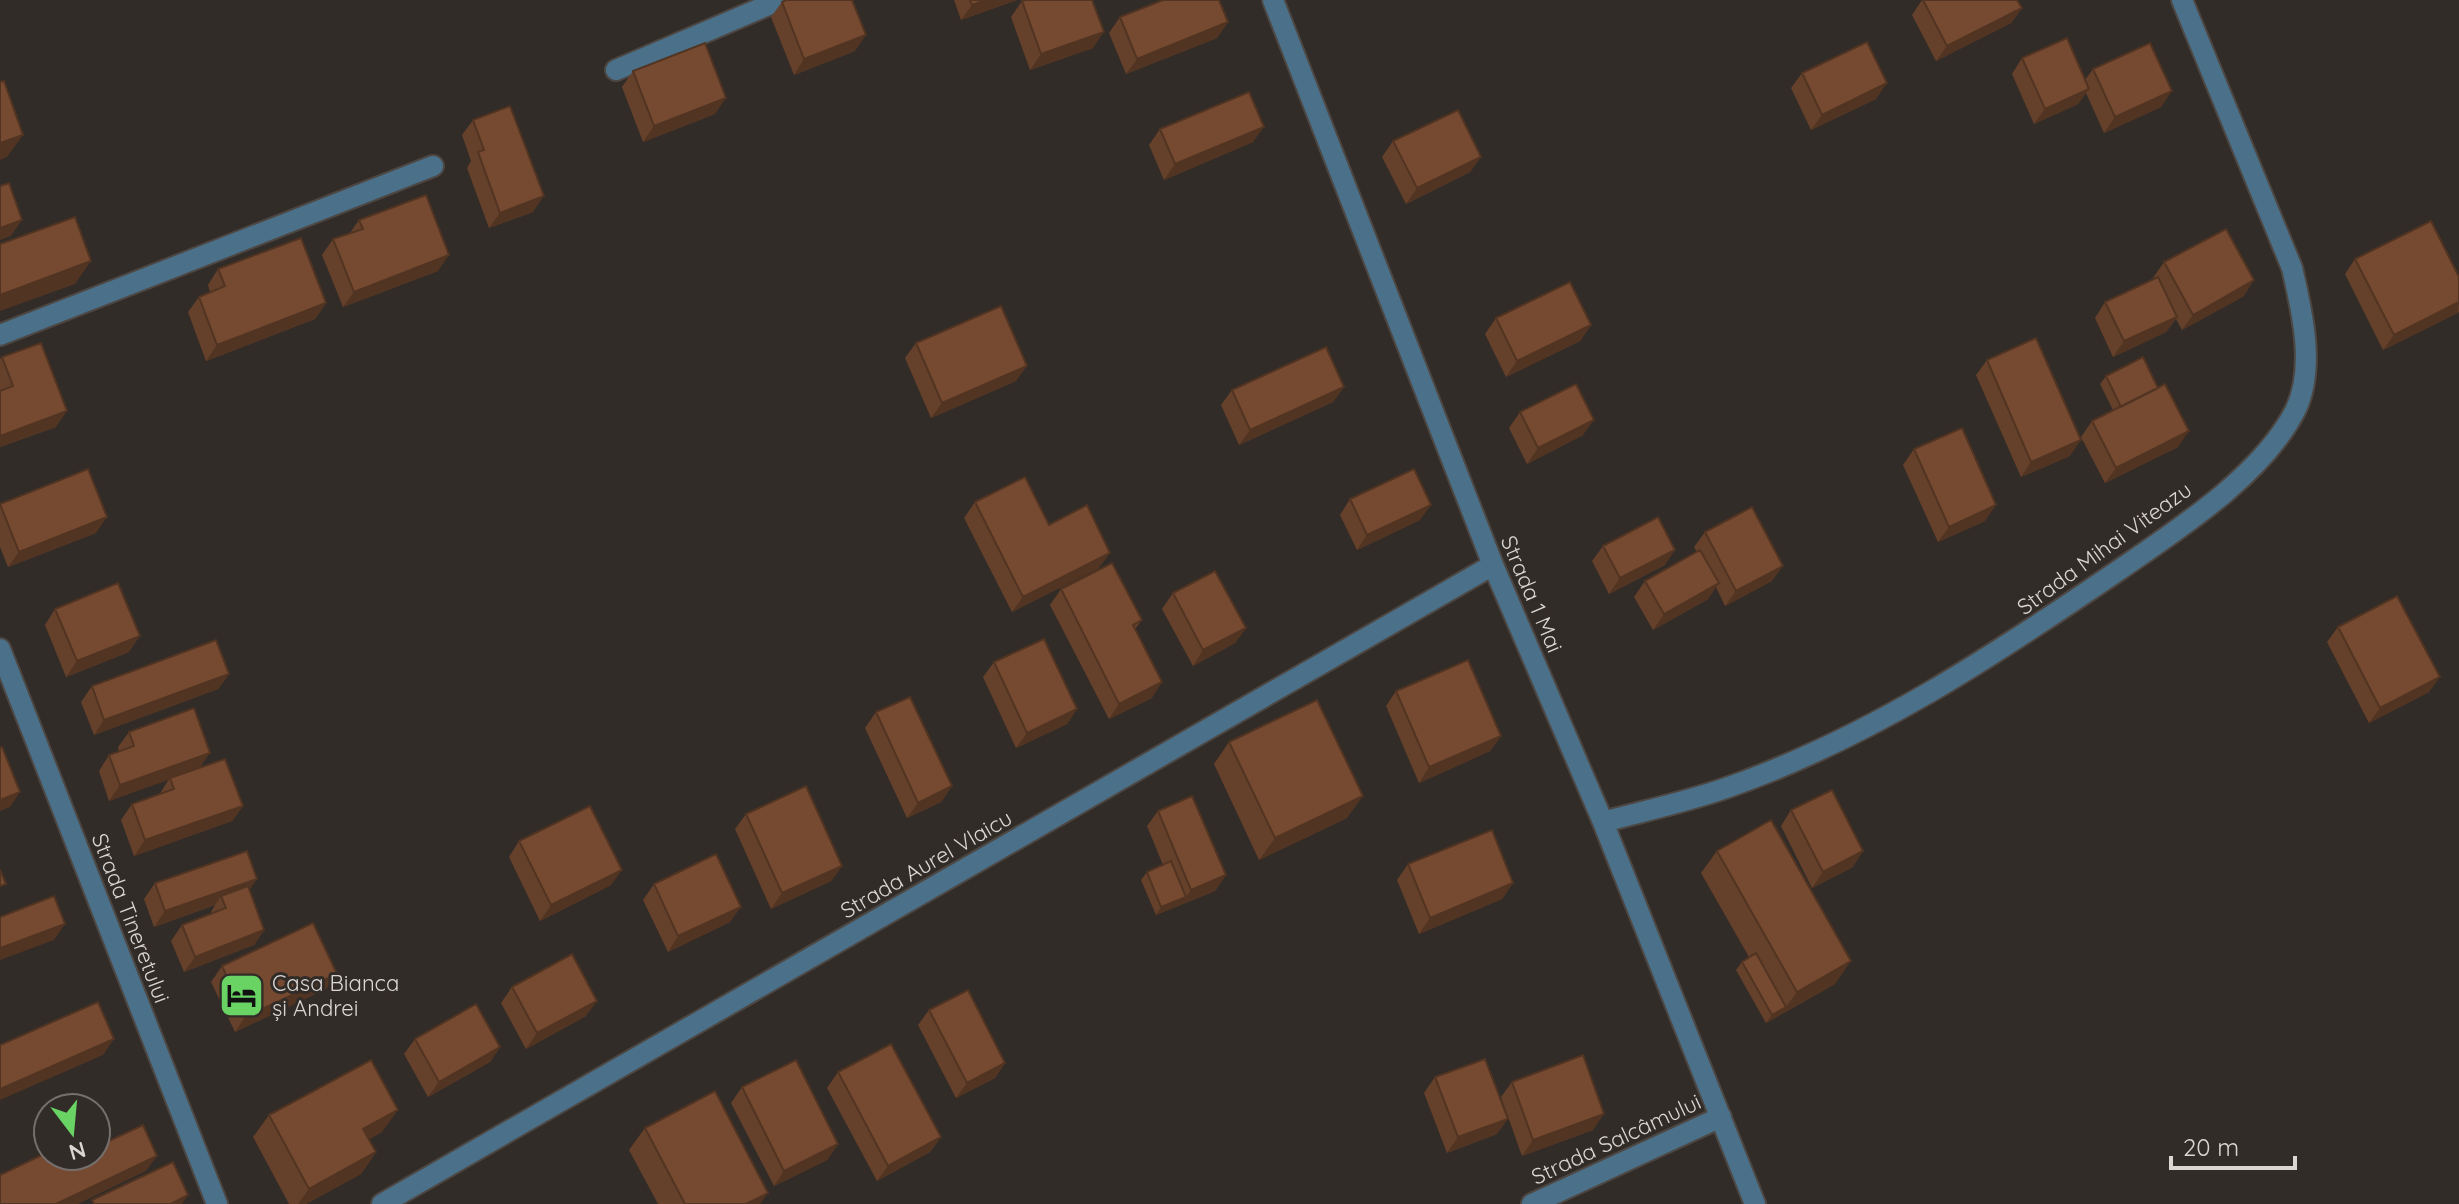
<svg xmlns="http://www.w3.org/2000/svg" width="2459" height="1204" viewBox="0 0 2459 1204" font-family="Quicksand,sans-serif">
<rect width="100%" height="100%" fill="#322c28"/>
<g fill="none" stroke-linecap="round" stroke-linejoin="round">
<defs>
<path id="minor" d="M1273,0L1493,565L1603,822L1755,1204
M616,70L780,0
M0,335L433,166
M0,649L217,1204
M1603,822C1644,811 1686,802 1726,788C1870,738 1996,654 2122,568C2180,528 2262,475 2295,411C2316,369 2302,311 2292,268L2182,0
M382,1204L1493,565
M1532,1204L1721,1117"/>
</defs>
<!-- minor casing -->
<use href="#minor" stroke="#4d4744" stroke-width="24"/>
<!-- minor -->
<use href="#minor" stroke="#4b718a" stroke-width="20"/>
</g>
<!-- wall -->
<path fill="#65402a" d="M954,0H1017L961,20Z
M1922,0H2017L2022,8L2011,23L1936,61L1912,15Z
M1022,1L1093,48L1030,70L1011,17Z
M782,2L855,51L794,75L771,17Z
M1120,17L1228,22L1217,38L1126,74L1109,33Z
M2022,58L2085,80L2093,69L2161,107L2104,133L2086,93L2078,104L2034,124L2012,74Z
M633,71L715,114L643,142L622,87Z
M1802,73L1876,99L1811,130L1791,88Z
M473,120L533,212L489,228L467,168L471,161L462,135Z
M1160,129L1253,142L1164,180L1149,145Z
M1393,141L1481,157L1470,172L1406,204L1382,157Z
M359,220L438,271L343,307L322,255L333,239L350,233Z
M2355,259L2459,277V312L2383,350L2345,274Z
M2164,262L2244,296L2182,330L2176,319L2166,332L2113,357L2095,318L2105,302L2154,279L2153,278Z
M218,269L326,303L315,319L206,361L188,312L199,297L210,292L208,285Z
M1496,318L1591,325L1580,341L1506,377L1485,334Z
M916,343L1016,381L931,418L905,358Z
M2,357L56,427L0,447V359Z
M1987,360L2070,456L2021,477L1976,375Z
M2106,376L2178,447L2105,483L2081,437L2092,421L2113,410L2100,384Z
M1344,387L1333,402L1239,445L1221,405L1232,390Z
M1520,412L1583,435L1527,464L1509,428Z
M1914,449L1985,521L1938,542L1903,465Z
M1350,499L1420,520L1357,550L1340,515Z
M975,502L1049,525L1099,568L1012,612L964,518Z
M0,504L96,533L8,567L0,547Z
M1705,532L1772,581L1725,606L1716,587L1708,599L1653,630L1634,597L1645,581L1697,552L1694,547Z
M1603,546L1665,565L1609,594L1592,561Z
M1061,589L1142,620L1135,629L1152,698L1109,719L1050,605Z
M1173,593L1246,628L1235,643L1193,666L1162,609Z
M55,609L129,652L66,677L45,625Z
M2338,627L2429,692L2369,723L2327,642Z
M994,662L1077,709L1067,724L1016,748L983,677Z
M229,674L218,689L94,735L81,702L92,686Z
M1396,691L1501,736L1490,751L1419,783L1386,706Z
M876,712L952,786L941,802L907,818L865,728Z
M129,732L200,768L243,806L232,821L134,856L121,820L132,804L159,795L169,779L109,801L99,771L109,755L119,752L118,747Z
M1229,742L1347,818L1259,860L1214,764Z
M1791,810L1853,867L1812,888L1781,826Z
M1158,811L1226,875L1215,891L1156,915L1141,880L1147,872L1163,865L1147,826Z
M746,814L842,866L831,881L771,909L735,829Z
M519,841L611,885L540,921L509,857Z
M1717,851L1835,984L1766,1023L1736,970L1742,962L1749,957L1701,873Z
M1408,864L1513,883L1502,899L1419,934L1397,880Z
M155,883L249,890L264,930L254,945L184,972L171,941L182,925L211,914V912L215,905L154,927L144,899Z
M654,884L730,922L668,952L643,900Z
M222,966L326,989L235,1032L211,982Z
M512,987L586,1016L526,1049L501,1003Z
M929,1010L1005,1063L995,1078L956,1098L918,1025Z
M415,1039L500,1047L490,1062L428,1097L404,1054Z
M838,1072L941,1137L930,1152L877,1181L827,1088Z
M1435,1077L1497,1134L1447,1153L1424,1093Z
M1512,1082L1593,1130L1522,1156L1501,1097Z
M742,1087L838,1144L827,1160L774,1186L731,1103Z
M269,1115L382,1132L369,1139L376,1152L361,1174L306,1204H289L253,1137Z
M645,1128L760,1204H658L629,1150Z"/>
<!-- shaded-wall -->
<path fill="#523422" d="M986,0H1017L961,20L972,5Z
M2022,8L2011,23L1936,61L1947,46Z
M1228,22L1217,38L1126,74L1137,59Z
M1104,32L1093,48L1030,70L1041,54Z
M866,35L855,51L794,75L804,59Z
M1887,83L1876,99L1811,130L1822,115Z
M2089,89L2078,104L2034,124L2045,109Z
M2172,91L2161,107L2104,133L2115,117Z
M726,98L715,114L643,142L654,126Z
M1264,127L1253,142L1164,180L1175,164Z
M23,135L7,157L0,160V143Z
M1481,157L1470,172L1406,204L1417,188Z
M544,196L533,212L489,228L500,213Z
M22,220L11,236L0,240V228Z
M449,255L438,271L343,307L354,292Z
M91,261L75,284L0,311V295Z
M2254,280L2244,296L2182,330L2193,315Z
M2459,302L2458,313L2383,350L2394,335Z
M326,303L315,319L206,361L217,345Z
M2177,317L2166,332L2113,357L2124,341Z
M1591,325L1580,341L1506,377L1517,361Z
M1027,366L1016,381L931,418L942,403Z
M1344,387L1333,402L1239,445L1250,430Z
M67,411L56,427L0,447V436Z
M1594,420L1583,435L1527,464L1538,448Z
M2189,431L2178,447L2105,483L2116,468Z
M2081,440L2070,456L2021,477L2031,462Z
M1431,505L1420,520L1357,550L1367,535Z
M1996,505L1985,521L1938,542L1949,527Z
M107,517L96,533L8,567L19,552Z
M1675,550L1665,565L1609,594L1620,578Z
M1110,553L1099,568L1012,612L1023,597Z
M1783,566L1772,581L1725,606L1736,591Z
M1719,583L1708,599L1653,630L1664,614Z
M1246,628L1235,643L1193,666L1203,650Z
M140,636L129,652L66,677L77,661Z
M229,674L218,689L94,735L104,720Z
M2440,677L2429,692L2369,723L2380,708Z
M1162,682L1152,698L1109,719L1119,704Z
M1077,709L1067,724L1016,748L1027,733Z
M1501,736L1490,751L1419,783L1429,767Z
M210,753L199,769L109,801L120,785Z
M952,786L941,802L907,818L918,803Z
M20,792L10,807L0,811V800Z
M1363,796L1347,818L1259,860L1275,838Z
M243,806L232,821L134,856L145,840Z
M1863,851L1853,867L1812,888L1823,872Z
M842,866L831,881L771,909L782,893Z
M622,870L611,885L540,921L551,905Z
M1226,875L1215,891L1156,915L1161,907L1186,897L1191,890Z
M257,879L246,895L221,896L215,905L154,927L165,911Z
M1513,883L1502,899L1419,934L1430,918Z
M741,907L730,922L668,952L678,936Z
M65,924L54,940L0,960V948Z
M264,930L254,945L184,972L195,957Z
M1851,961L1835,984L1766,1023L1772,1015L1786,1007L1797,992Z
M337,974L326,989L235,1032L245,1017Z
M597,1001L586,1016L526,1049L537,1033Z
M114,1039L103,1055L0,1100V1089Z
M500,1047L490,1062L428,1097L439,1082Z
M1005,1063L995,1078L956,1098L967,1083Z
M398,1110L382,1132L348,1151L363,1129Z
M1604,1114L1593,1130L1522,1156L1533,1140Z
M1508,1119L1497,1134L1447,1153L1458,1137Z
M941,1137L930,1152L877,1181L888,1166Z
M838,1144L827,1160L774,1186L784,1171Z
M376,1152L361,1174L306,1204H298L309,1189Z
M157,1156L146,1171L78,1204H56Z
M768,1193L760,1204H746Z
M188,1195L182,1204H171Z"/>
<!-- building -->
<path fill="#754a31" stroke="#523422" stroke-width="2" d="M786,0H852L866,35L804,59L782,2Z
M970,0H986L972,5Z
M1026,0H1092L1104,32L1041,54L1022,1Z
M1163,0H1219L1228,22L1137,59L1120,17Z
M1923,0H2017L2022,8L1947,46Z
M2067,38L2089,89L2045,109L2022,58Z
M1867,42L1887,83L1822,115L1802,73Z
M705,43L726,98L654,126L633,71Z
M2150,43L2172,91L2115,117L2093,69Z
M4,81L23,135L0,143V82Z
M1249,92L1264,127L1175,164L1160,129Z
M510,106L544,196L500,213L478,152L484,150L473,120Z
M1458,110L1481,157L1417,188L1393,141Z
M9,183L22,220L0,228V186Z
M426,195L449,255L354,292L333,239L363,229L359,220Z
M75,217L91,261L0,295V244Z
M2431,221L2459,277V302L2394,335L2355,259Z
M2226,229L2254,280L2193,315L2164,262Z
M301,238L326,303L217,345L199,297L225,286L218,269Z
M2158,277L2177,317L2124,341L2105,302Z
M1570,282L1591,325L1517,361L1496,318Z
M1001,306L1027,366L942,403L916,343Z
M2036,338L2081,440L2031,462L1987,360Z
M41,343L67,411L0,436V391L13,386L2,357Z
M1326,347L1344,387L1250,430L1232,390Z
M2143,357L2158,388L2121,407L2106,376Z
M1576,384L1594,420L1538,448L1520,412Z
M2165,384L2189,431L2116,468L2092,421Z
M1962,428L1996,505L1949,527L1914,449Z
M88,469L107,517L19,552L0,504Z
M1414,469L1431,505L1367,535L1350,499Z
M1025,477L1049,525L1087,505L1110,553L1023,597L975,502Z
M1752,507L1783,566L1736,591L1705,532Z
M1658,517L1675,550L1620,578L1603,546Z
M1700,550L1719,583L1664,614L1645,581Z
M1112,563L1142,620L1133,625L1162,682L1119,704L1061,589Z
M1215,571L1246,628L1203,650L1173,593Z
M118,583L140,636L77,661L55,609Z
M2397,596L2440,677L2380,708L2338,627Z
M1044,639L1077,709L1027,733L994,662Z
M216,640L229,674L104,720L92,686Z
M1468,660L1501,736L1429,767L1396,691Z
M910,697L952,786L918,803L876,712Z
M1317,700L1363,796L1275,838L1229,742Z
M194,708L210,753L120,785L109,755L134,746L129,732Z
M2,747L20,792L0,800V748Z
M225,759L243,806L145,840L132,804L174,789L170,778Z
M806,786L842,866L782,893L746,814Z
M1832,790L1863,851L1823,872L1791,810Z
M1192,796L1226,875L1191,890L1158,811Z
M590,806L622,870L551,905L519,841Z
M1771,820L1851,961L1797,992L1717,851Z
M1492,830L1513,883L1430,918L1408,864Z
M247,851L257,879L165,911L155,883Z
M716,854L741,907L678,936L654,884Z
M1171,861L1186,897L1161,907L1147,872Z
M0,870L6,884L0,886Z
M248,886L264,930L195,957L182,925L226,908L221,896Z
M54,896L65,924L0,948V917Z
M313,923L337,974L245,1017L222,966Z
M1756,953L1786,1007L1772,1015L1742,962Z
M572,954L597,1001L537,1033L512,987Z
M968,990L1005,1063L967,1083L929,1010Z
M98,1002L114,1039L0,1089V1045Z
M476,1004L500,1047L439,1082L415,1039Z
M891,1044L941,1137L888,1166L838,1072Z
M1583,1055L1604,1114L1533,1140L1512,1082Z
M1485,1059L1508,1119L1458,1137L1435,1077Z
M371,1060L398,1110L363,1129L376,1152L309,1189L269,1115Z
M796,1060L838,1144L784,1171L742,1087Z
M715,1091L768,1193L746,1204H685L645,1128Z
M143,1125L157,1156L56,1204H0V1175L48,1152V1156H96V1147Z
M173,1162L188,1195L171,1204H94L92,1200Z"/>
<!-- icons -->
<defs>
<symbol id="hotel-square" viewBox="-11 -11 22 22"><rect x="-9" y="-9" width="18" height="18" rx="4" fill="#69d464" stroke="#322c28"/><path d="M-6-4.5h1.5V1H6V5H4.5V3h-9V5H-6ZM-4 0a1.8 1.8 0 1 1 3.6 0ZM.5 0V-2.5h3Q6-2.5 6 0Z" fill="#111"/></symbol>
</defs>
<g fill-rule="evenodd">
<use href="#hotel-square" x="216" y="970" width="51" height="51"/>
</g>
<g text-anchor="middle" stroke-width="6" stroke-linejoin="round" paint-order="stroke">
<!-- street labels -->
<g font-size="22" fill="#dad6d4" stroke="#322c28">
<text transform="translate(2104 548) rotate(-36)" y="8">Strada Mihai Viteazu</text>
<text transform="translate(1532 594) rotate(67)" y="8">Strada 1 Mai</text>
<text transform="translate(926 864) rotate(-30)" y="8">Strada Aurel Vlaicu</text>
<text transform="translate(131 918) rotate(69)" y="8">Strada Tineretului</text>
<text transform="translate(1616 1139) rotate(-25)" y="8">Strada Salcâmului</text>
</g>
<!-- poi labels -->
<g font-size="22" fill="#dad6d4" stroke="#322c28" text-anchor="start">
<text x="272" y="991">Casa Bianca<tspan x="272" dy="25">și Andrei</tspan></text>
</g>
</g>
<!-- north arrow -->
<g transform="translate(72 1132) rotate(164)"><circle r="38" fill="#322c28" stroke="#75706d" stroke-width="2"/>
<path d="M0-6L14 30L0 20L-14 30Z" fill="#69d464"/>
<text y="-12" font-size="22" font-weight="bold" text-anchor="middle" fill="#dad6d4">N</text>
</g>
<!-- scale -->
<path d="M2171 1156v12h124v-12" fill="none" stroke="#dad6d4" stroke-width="4"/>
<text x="2183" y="1156" font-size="24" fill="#dad6d4" stroke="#322c28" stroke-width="6" paint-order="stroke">20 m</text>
</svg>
